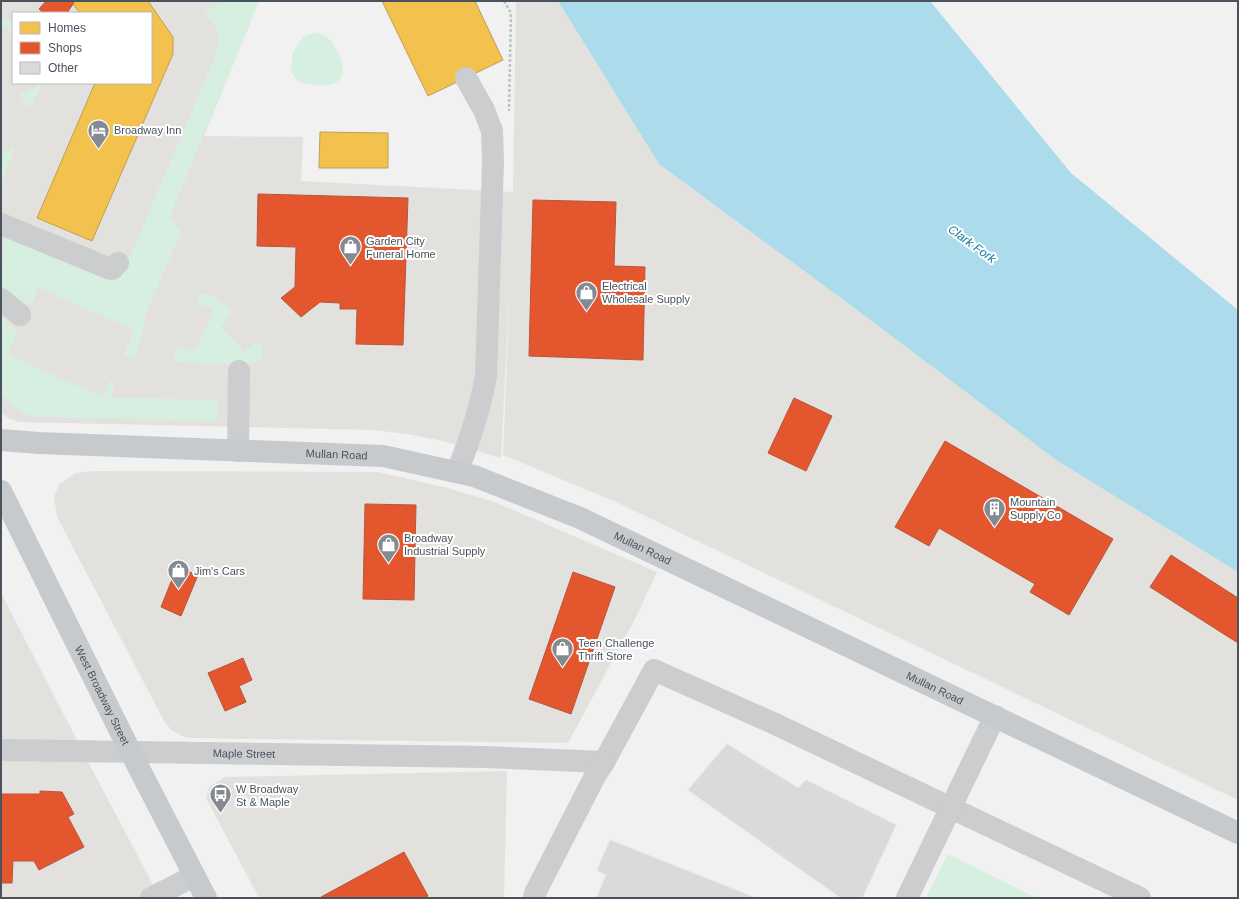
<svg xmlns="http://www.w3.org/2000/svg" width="1239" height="899" viewBox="0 0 1239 899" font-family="Arial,sans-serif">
<rect width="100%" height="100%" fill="#f1f1f1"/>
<!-- commercial -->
<path fill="#e2e1dd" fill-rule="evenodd" d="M1,1H259L204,136L303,137L301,181L513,192L516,1H558L659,164L853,307L1056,460L1238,572V800L616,502L503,455L511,261L501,458L443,441L407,434L374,430L19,422L8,418L1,413ZM13,13H151V83H13Z
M96,471L377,472L444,487L495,502L657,572L636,617L568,743L187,738L171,730L163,719L57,517L54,497L59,484L76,473Z
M1,593L95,775L160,898H1Z
M507,771L504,898H259L206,798L209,787L225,777Z"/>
<!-- green -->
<path fill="#d7efe1" d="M222,1H259L170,216L181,232L144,318L145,322L137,355L132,358H129L125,354V351L134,330L37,287C35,295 36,306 24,303L1,286V264L4,254L1,243L5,239L14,237L112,281L117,280L121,278L212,64C220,38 223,35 205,13Z
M1,18L13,23V39L6,26L1,28Z
M317,32C321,34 327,36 330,40C339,50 353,78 332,84C321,88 310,84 299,82L291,72L292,54L303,37Z
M36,83H43L32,105L29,107L26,105L20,94L37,86Z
M15,147L3,178L2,179L1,154Z
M204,294C213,295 228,304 231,314L221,327L244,352L255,343L260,344L263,347L262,357L258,361L246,364L182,363L176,362L174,359V353L180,347L195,351L214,310L198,304L199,295Z
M1,316L17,333L8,355L103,397L110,381L113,382V398L217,400V421L37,417L28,415L18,410L5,397L1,391Z
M948,854L1037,898H926Z"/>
<!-- water -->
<path fill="#acdbeb" d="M558,1H930L1071,173L1238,310V572L1056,460L853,307L659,164Z"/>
<!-- homes -->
<path fill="#f2c14e" stroke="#bfa052" d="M74,1H148L173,37V54L92,241L37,218L95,83H151V13H80L72,3Z
M382,1H475L503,60L428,96Z
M320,132L388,133V168H319Z"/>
<!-- shops -->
<path fill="#e4572e" stroke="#b6563c" d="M46,1H74L73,4L67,13H44L39,9Z
M258,194L408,198L403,345L356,344L357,309H340V303L320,302L301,317L281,298L295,287L296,247L257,246Z
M533,200L616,202L614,266L645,267L643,360L529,356Z
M794,398L832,416L806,471L768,453Z
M945,441L1113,539L1069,615L1030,592L1035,584L939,528L929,546L895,527Z
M365,504L416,505L414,600L363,599Z
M1171,555L1238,598V643L1150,587Z
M177,567L198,575L181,616L161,607Z
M573,572L615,587L571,714L529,699Z
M243,658L252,680L239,686L246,702L225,711L208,673Z
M40,791L62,792L74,814L68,817L84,847L39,870L34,861H13L12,883H1V794H40Z
M404,852L428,896L425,898H322L321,897Z"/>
<!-- building -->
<path fill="#dadadb" stroke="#e2e3e4" d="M727,744L798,788L806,780L896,825L862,898H841L688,790Z
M610,840L756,898H597L606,875L597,870Z"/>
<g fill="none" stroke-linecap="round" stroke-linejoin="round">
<!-- path -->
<path stroke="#b9c5c1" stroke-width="2.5" stroke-dasharray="3 2" stroke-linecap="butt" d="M504,1L511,13L509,111"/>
<!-- minor -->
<g stroke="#cbcdcf" stroke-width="22">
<path d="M1,224L108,268L112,269L118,263"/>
<path d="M1,299L20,315"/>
<path d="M238,451L239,371"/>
<path d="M457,472C470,440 480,409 486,376L493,162L492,131L484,110L466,78"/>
<path id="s1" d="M1,750L486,757L604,762L654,670L773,723L1140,898"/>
<path d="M151,898L194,876"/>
<path d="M534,898L535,893L595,776L604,762"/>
<path d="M907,898L995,716"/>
</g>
<!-- major -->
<g stroke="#c7cacd" stroke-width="22">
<path id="s2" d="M1,440L39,443L383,456L474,476L580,518L1238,833"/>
<path id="s3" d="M1,491L130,751L206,898"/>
</g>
</g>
<!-- icons -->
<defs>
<symbol id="hotel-pin" viewBox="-11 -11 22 30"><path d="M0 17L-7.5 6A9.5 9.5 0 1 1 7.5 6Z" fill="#848a91" stroke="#fff"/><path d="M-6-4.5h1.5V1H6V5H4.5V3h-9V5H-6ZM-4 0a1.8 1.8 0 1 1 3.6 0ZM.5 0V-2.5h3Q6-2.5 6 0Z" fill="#fff"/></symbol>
<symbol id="shop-pin" viewBox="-11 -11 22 30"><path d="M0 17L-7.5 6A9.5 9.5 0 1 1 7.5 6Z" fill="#848a91" stroke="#fff"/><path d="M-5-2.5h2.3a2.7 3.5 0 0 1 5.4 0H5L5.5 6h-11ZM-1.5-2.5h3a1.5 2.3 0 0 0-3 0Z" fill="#fff"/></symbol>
<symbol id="building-pin" viewBox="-11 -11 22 30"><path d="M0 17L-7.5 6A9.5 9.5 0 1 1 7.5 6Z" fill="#848a91" stroke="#fff"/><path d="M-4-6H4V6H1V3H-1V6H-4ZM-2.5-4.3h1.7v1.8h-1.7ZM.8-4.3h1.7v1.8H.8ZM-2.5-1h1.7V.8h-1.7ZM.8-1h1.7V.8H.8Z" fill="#fff"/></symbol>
<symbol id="bus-pin" viewBox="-11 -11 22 30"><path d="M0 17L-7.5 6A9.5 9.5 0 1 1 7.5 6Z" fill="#848a91" stroke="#fff"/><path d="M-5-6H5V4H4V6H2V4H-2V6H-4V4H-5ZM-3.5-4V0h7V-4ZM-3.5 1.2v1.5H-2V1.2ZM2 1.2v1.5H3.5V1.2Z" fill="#fff"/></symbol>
</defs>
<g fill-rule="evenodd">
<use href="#hotel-pin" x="86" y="118" width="25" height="34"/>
<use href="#shop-pin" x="338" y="234" width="25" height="34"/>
<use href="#shop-pin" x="574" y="280" width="25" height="34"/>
<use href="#building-pin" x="982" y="496" width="25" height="34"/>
<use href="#shop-pin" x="376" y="532" width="25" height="34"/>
<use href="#shop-pin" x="166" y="558" width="25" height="34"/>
<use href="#shop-pin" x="550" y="636" width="25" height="34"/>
<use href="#bus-pin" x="208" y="782" width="25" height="34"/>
</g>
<g text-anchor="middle" stroke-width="4" stroke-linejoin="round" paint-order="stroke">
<!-- poi labels -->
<g font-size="11" fill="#49525d" stroke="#fff" text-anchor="start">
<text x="114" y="134">Broadway Inn</text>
<text x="366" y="245">Garden City<tspan x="366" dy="13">Funeral Home</tspan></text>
<text x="602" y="290">Electrical<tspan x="602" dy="13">Wholesale Supply</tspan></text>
<text x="1010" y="506">Mountain<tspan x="1010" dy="13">Supply Co</tspan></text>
<text x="404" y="542">Broadway<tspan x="404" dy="13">Industrial Supply</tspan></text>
<text x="194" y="575">Jim's Cars</text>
<text x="578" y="647">Teen Challenge<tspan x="578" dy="13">Thrift Store</tspan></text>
<text x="236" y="793">W Broadway<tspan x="236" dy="13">St &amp; Maple</tspan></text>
</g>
<!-- street labels -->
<g font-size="11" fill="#49525d" stroke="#fff">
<text dy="4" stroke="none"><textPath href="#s2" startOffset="336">Mullan Road</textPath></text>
<text dy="4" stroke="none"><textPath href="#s2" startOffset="659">Mullan Road</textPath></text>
<text dy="4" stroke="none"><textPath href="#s2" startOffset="983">Mullan Road</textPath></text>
<text dy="4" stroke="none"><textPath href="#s3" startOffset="228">West Broadway Street</textPath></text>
<text dy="4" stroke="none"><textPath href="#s1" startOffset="243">Maple Street</textPath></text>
</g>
<!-- water labels -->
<g font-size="12" font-style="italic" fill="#127aa0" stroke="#fff">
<text transform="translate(972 244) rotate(36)" y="4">Clark Fork</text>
</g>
</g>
<!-- border -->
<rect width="1239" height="899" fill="none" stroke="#49525d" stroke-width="4"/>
<!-- legend -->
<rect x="12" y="12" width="140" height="72" fill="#ffffff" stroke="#b6babe"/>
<rect x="20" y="22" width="20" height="12" fill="#f2c14e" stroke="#b6babe"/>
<text x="48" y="32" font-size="12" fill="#49525d">Homes</text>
<rect x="20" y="42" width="20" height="12" fill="#e4572e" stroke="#b6babe"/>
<text x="48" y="52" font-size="12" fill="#49525d">Shops</text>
<rect x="20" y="62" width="20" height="12" fill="#dadadb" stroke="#b6babe"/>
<text x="48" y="72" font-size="12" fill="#49525d">Other</text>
</svg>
